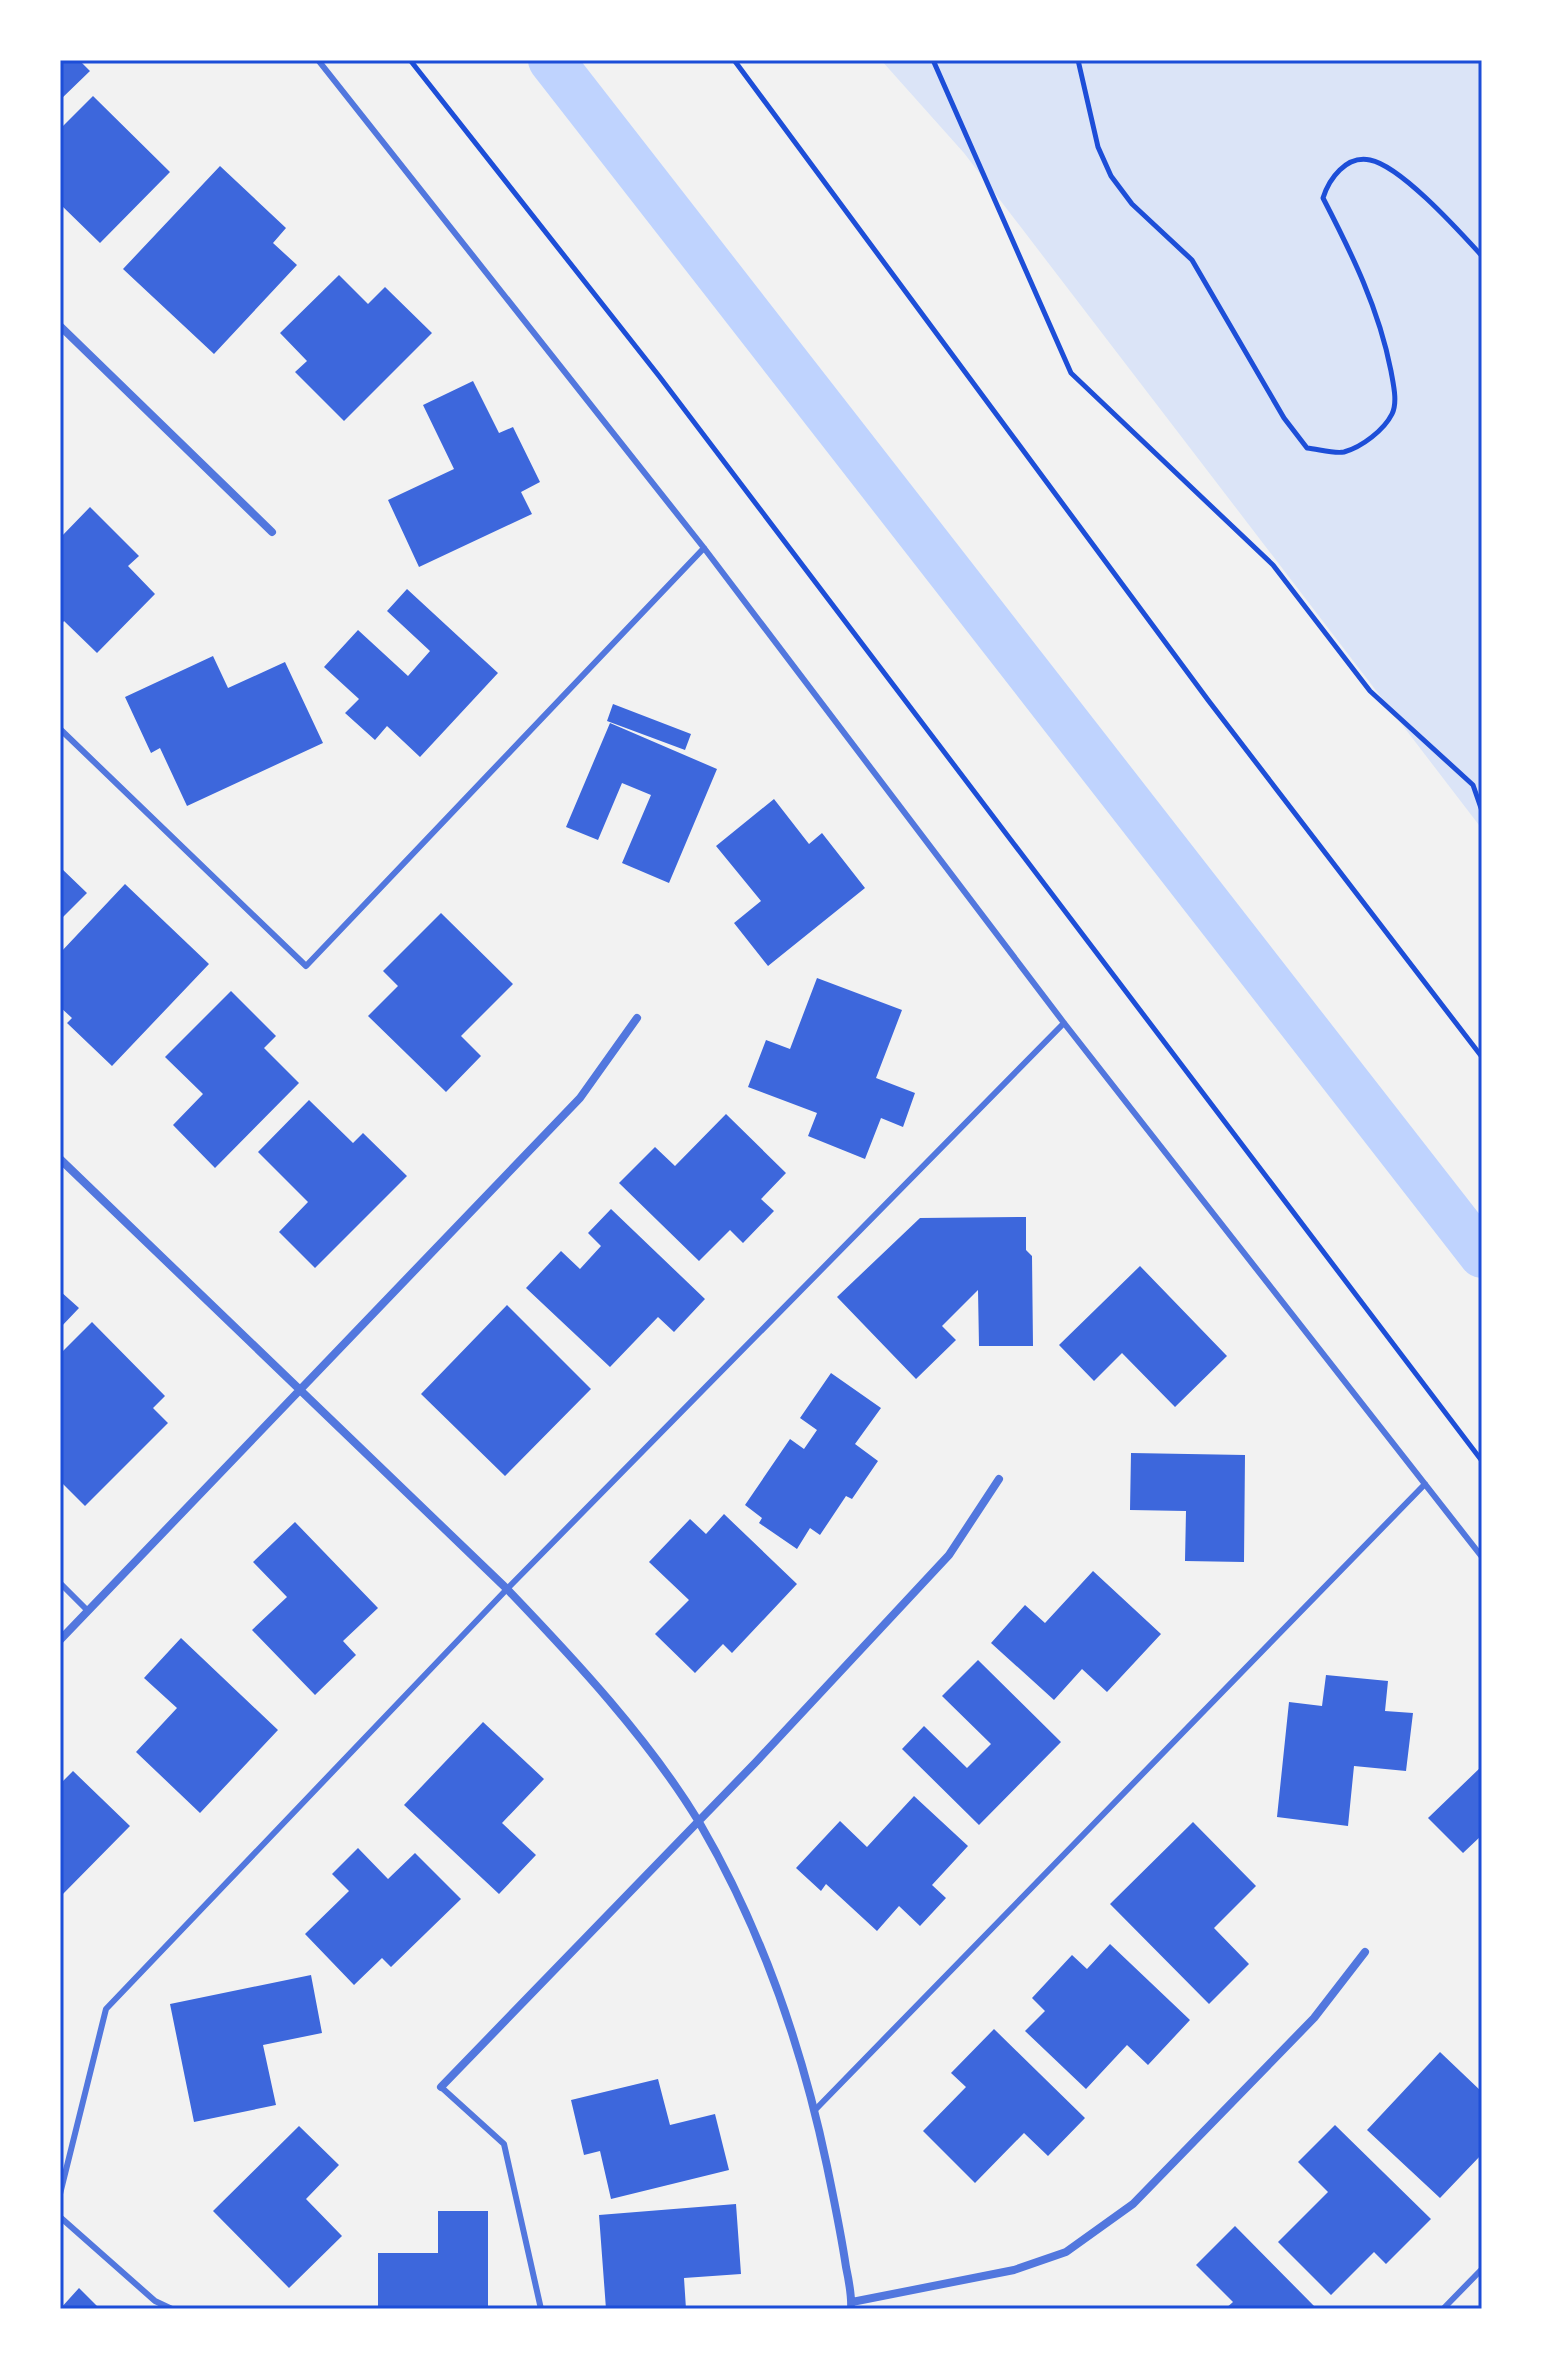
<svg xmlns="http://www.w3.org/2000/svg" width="1542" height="2369" viewBox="0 0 1542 2369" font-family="'Work Sans',sans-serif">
<rect width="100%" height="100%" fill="#f2f2f2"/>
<!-- green -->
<path fill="#dbe4f7" d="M881,60H1482V829L964,153Z"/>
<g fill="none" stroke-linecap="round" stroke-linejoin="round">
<!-- canal -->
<path stroke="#bfd3fe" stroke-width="46" d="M551,60L1482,1255"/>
</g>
<!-- building -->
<path fill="#3d67dc" d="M60,60H79L90,71L60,100Z
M93,96L170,172L100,243L60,204V129Z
M220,166L286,228L273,243L297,265L214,354L123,269Z
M339,275L368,304L385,287L432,333L344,421L295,372L307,361L280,333Z
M473,381L499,433L513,427L540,482L521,492L532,514L419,567L388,500L454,469L423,405Z
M90,507L139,556L128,566L155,594L97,653L64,621L60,626V538Z
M407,589L498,673L420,757L387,726L375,740L345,713L359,699L324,667L358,630L408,676L430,651L387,611Z
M213,656L228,688L285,662L323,743L187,806L160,748L151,753L125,697Z
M613,704L691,734L685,750L607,721Z
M610,723L717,769L669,883L622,863L651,795L622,783L598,840L566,827Z
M774,799L809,844L822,833L865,888L768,966L734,923L761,901L716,846Z
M60,867L87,893L60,920Z
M125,884L209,964L112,1066L67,1023L72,1018L60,1007V953Z
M441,913L513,984L461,1036L481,1056L446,1092L368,1016L398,986L383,971Z
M817,978L902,1010L876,1078L915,1093L903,1127L881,1118L865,1159L808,1136L817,1113L748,1087L766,1040L790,1049Z
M231,991L276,1036L264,1048L299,1083L215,1168L173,1125L203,1094L165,1057Z
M309,1100L353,1143L363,1133L407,1176L315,1268L279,1232L308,1202L258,1152Z
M726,1114L786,1173L761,1199L774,1211L743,1243L730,1230L699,1261L619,1183L655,1147L675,1166Z
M611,1209L705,1299L674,1332L658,1317L610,1367L526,1288L561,1251L580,1269L601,1246L588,1233Z
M1026,1217V1250L1032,1256L1033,1346H979L978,1290L942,1326L956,1340L916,1379L837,1297L920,1218Z
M1140,1266L1227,1356L1175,1407L1122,1353L1094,1381L1059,1345Z
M60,1291L79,1308L60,1328Z
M507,1305L591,1389L505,1476L421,1394Z
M92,1322L165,1396L153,1408L168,1423L85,1506L60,1481V1354Z
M831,1373L881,1408L855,1444L878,1461L852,1499L846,1496L820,1535L810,1528L797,1549L759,1523L762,1518L745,1505L790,1439L804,1449L817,1430L800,1418Z
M1131,1453L1245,1455L1244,1562L1185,1561L1186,1511L1130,1510Z
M724,1514L797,1584L732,1653L723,1644L695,1673L655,1634L689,1600L649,1562L690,1519L706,1534Z
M295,1522L378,1608L343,1641L356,1655L315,1695L252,1630L287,1597L253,1562Z
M1093,1571L1161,1634L1107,1692L1082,1669L1054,1700L991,1643L1025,1605L1045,1623Z
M181,1638L278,1730L200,1813L136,1752L177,1708L144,1678Z
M978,1660L1061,1742L979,1825L902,1749L924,1726L967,1768L991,1744L942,1696Z
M1326,1675L1388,1681L1385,1711L1413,1713L1406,1771L1354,1766L1348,1826L1277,1817L1289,1702L1322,1706Z
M483,1722L544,1779L502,1823L536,1855L499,1894L404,1805Z
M1482,1766V1835L1463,1853L1428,1818Z
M73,1771L130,1826L60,1897V1784Z
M914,1796L968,1846L932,1885L946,1898L920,1926L899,1906L877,1931L826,1884L821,1891L796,1868L840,1821L867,1847Z
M1193,1822L1256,1886L1214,1928L1249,1964L1209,2004L1110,1904Z
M358,1848L388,1879L415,1853L461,1899L391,1967L382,1958L354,1985L305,1934L349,1891L332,1874Z
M1110,1944L1190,2020L1148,2065L1127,2045L1086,2089L1025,2031L1045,2011L1032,1998L1072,1955L1087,1969Z
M311,1975L322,2033L263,2045L276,2105L194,2122L170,2004Z
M994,2029L1085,2118L1048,2156L1024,2133L975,2183L923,2131L966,2087L951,2073Z
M1440,2052L1482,2092V2154L1440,2198L1367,2130Z
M658,2079L670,2125L715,2114L729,2170L611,2199L600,2151L584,2155L571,2100Z
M1335,2125L1431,2219L1386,2264L1374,2252L1331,2295L1278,2242L1328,2192L1298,2162Z
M299,2126L339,2165L306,2199L342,2236L289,2288L213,2211Z
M736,2204L741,2274L684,2278L686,2309H606L599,2215Z
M438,2211H488V2309H378V2253H438Z
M1235,2226L1317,2309H1225L1233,2302L1196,2265Z
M79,2288L100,2309H60Z"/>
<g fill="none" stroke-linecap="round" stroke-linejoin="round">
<!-- path -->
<path stroke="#1d4ed8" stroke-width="5" d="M410,60L659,376L1482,1461
M734,60L1208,700L1482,1057
M933,60L1071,373L1273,565L1370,691L1473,785L1482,811
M1078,60L1098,147L1111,176L1132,204L1192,260L1284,418L1307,448C1318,449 1334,454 1344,452C1362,447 1384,430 1392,414C1398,402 1393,383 1391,371C1379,309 1352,254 1323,198C1329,179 1346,155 1370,160C1401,166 1460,232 1482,256"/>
<!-- service -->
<path stroke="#5277de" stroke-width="6" d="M318,60L704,548L1064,1023L1482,1557
M60,729L306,966L704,548
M60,1583L88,1611
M441,2087L504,2144L541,2309
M815,2110L1425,1484
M60,2194L106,2009L507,1589L1064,1023
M60,2217L155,2301L172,2309
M1443,2309L1482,2269"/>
<!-- minor -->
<path stroke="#5277de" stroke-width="8" d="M60,326L272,532
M60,1159L507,1589C575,1660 648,1738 699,1822C761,1928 802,2047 827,2166C834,2200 841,2233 846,2267C849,2281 852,2295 851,2309
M60,1640L580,1098L637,1018
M441,2087L755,1763L949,1555L999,1479
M852,2302L1014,2270L1066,2252L1133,2204L1314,2018L1365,1952"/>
</g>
<!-- border -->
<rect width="1542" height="2369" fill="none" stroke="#ffffff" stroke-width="124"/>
<rect x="62" y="62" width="1418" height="2245" fill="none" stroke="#1d4ed8" stroke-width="3"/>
</svg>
